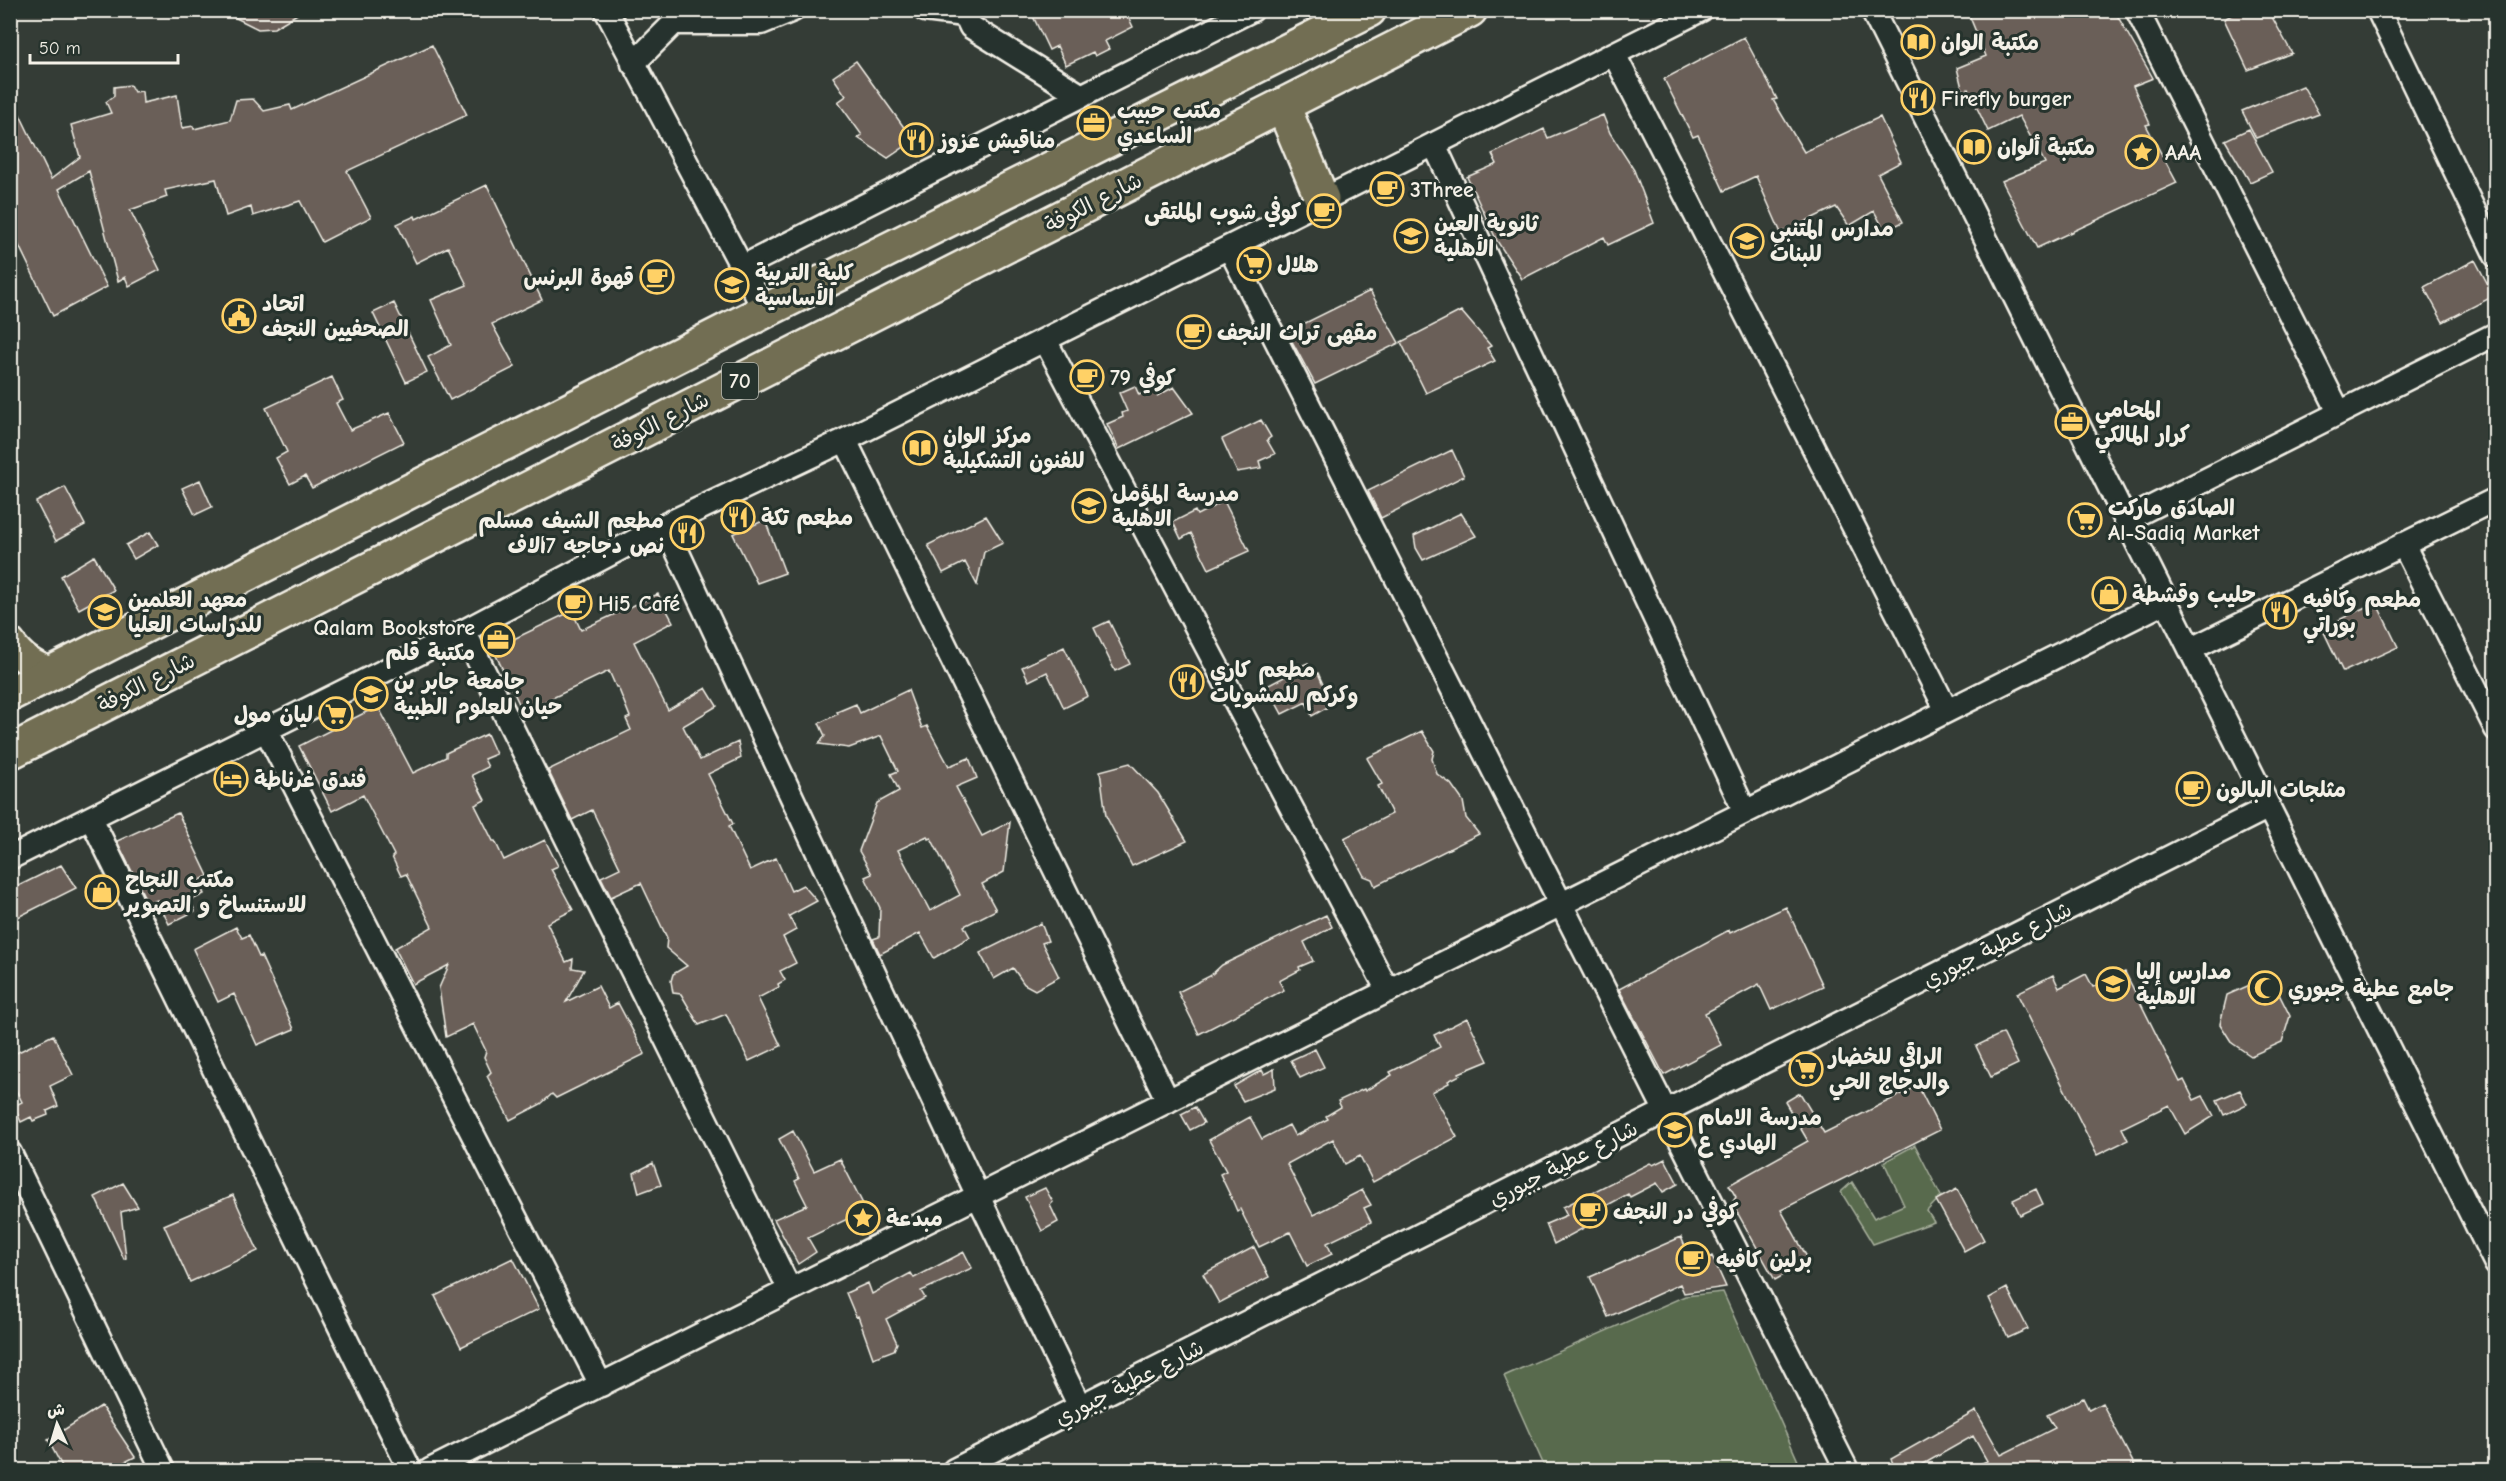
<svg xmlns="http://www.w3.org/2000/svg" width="2506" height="1481" viewBox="0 0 2506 1481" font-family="'Comic Neue','Playpen Sans Arabic',sans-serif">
<rect width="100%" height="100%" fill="#343c36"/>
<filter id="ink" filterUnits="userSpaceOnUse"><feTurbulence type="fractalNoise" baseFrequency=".0167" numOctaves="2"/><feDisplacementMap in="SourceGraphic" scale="12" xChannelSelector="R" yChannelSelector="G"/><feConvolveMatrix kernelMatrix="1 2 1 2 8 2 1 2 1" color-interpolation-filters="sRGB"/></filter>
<g filter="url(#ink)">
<!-- green -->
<path fill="#596b4e" stroke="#a6ae9b" stroke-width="1.5" d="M1915,1145L1941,1196L1927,1211L1934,1222L1873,1244L1841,1192L1852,1182L1874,1218L1904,1205L1884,1162Z
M1723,1292L1802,1470H1546L1504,1376L1685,1296Z"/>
<!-- building -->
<path fill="#6b5f58" stroke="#f4f1e8" stroke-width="1.5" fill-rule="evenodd" d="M220,10H304L274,28L258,29Z
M1030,10H1125L1133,27L1105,41L1109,49L1095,56L1093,52L1066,65L1057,46L1049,50Z
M1967,10H2114L2153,78L2133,86L2150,124L2146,125L2177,183L2037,248L2002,181L2045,163L2019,116L1988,131L1968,89L1963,92L1957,68L1986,56Z
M2241,10H2268L2292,53L2248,70L2224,19Z
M1744,37L1777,99L1773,100L1804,152L1880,117L1901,162L1878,174L1903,222L1885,231L1874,211L1849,226L1836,207L1781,233L1756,176L1724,191L1698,135L1693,137L1664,79Z
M432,45L467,115L347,171L371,217L322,242L300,201L253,216L251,207L226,216L216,179L165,190L167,197L130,210L160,270L129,286L125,277L118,281L89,171L59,189L107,287L53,316L10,227V94L51,179L80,157L71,125L111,113L106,102L114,96V87L130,85L134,92L142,91L143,103L177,95L182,128L193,126L194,129L230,120L236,100L253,99L264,111L290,105L292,110Z
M856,61L911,137L904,141L907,145L888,158L858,138L862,135L838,102L846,96L833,77Z
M2303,86L2319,114L2256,138L2242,111Z
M1603,115L1610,133L1634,170L1654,223L1608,245L1604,237L1522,279L1497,241L1467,177L1497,164L1492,154L1544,129L1548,138Z
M2249,129L2272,172L2250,182L2225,140Z
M487,185L542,300L492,324L515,367L450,400L428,357L451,345L431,300L467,285L448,247L416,263L397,224L415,216L416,219Z
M2475,260L2494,296L2443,322L2424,287Z
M1370,291L1399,343L1315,384L1287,332Z
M394,303L427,372L406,382L373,313Z
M1461,311L1491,346L1487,348L1495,361L1426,393L1401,342Z
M332,377L343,400L336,403L350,430L389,413L404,442L312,488L305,476L290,484L276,458L287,452L266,408Z
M1135,386L1139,395L1153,389L1157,396L1174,387L1193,413L1119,449L1107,424L1123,417L1122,413L1127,411L1119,393Z
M1261,420L1271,437L1267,440L1275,454L1259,461L1261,468L1237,472L1222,439Z
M1452,450L1464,476L1381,518L1368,491Z
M200,480L212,507L195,515L182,488Z
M65,487L85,525L56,541L36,502Z
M1224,501L1249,551L1209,569L1191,533L1181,539L1173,522L1195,511L1197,515Z
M1461,513L1476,536L1423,560L1416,548L1414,536Z
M986,516L1003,543L984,552L977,585L965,562L943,573L928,545Z
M765,520L785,573L757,583L733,534Z
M150,532L158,545L134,559L126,545Z
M94,556L114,590L79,609L61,576Z
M658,594L673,622L634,642L668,710L706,688L717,706L683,726L700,760L738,742L741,758L708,774L733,824L729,826L750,870L776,858L791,891L803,885L817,901L789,916L796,930L783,937L796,963L780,971L785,980L778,984L779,987L758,998L781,1046L749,1061L726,1014L699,1025L681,994L673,993L671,981L673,974L687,966L666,948L667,938L641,883L611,897L601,877L620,868L592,810L572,820L548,770L631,730L626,719L630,717L618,687H616L609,671L523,712L493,649L572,611L581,630Z
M2376,602L2398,647L2343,672L2322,628Z
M1109,621L1130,664L1115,671L1094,628Z
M1064,647L1088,696L1064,708L1047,672L1029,681L1022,667Z
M1308,663L1313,675L1318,673L1328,696L1326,700L1328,707L1312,716L1306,702L1282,714L1267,686L1292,673L1291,670Z
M908,690L922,728L927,726L949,766L969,758L977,778L956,787L982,836L1010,822L1004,872L982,884L996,910L964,926L970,937L934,958L920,933L880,954L873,939L879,937L880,908L865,877L872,874L859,851L877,803L899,791L891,774L898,771L881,736L849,748L819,744L825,736L819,723L838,714L837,712L856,704L860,713ZM927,836L928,839L931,838L960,895L930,911L898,850Z
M378,706L413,773L446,757V753L450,751L487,734L496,754L484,759L488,767L472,775L485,800L475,805L493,841H495L504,860L545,840L558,866L551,869L573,910L547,923L566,962L573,959L572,968L584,970L566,1002L598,986L609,1008L618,1003L645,1054L556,1098L552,1094L541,1104L510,1120L487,1076L491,1072L484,1057L486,1051L473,1024L446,1037L439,988L449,965L413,984L395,948L432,927L406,874L401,876L392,857L394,855L363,795L332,811L299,746Z
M1422,731L1434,751L1432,759L1437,774L1451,784L1463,801L1466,818L1479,834L1375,886L1372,879L1364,876L1344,838L1392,814L1378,786L1382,784L1367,758Z
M1130,763L1158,793L1187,841L1132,866L1106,816L1100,771Z
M178,813L208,876L198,881L204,894L190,901L195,911L169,924L157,900L148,904L117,841Z
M61,865L76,888L10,921V890Z
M1786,907L1823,986L1771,1010L1759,984L1705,1013L1721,1045L1664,1075L1619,989L1729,930L1730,933Z
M1326,915L1332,927L1304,942L1313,961L1299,967L1300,970L1279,981L1284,990L1199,1034L1178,992L1210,976L1222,965Z
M1041,923L1048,941L1042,943L1059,977L1035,990L1024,984L1013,968L994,979L980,953Z
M236,927L242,938L249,935L259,957L261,956L294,1029L257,1045L234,994L218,1002L193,949Z
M2125,972L2180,1082L2184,1080L2194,1100L2203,1096L2214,1116L2185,1134L2169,1105L2122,1128L2128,1140L2097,1155L2017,993L2053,975L2059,988L2086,974L2093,987Z
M2252,984L2277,990L2290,1016L2282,1042L2251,1056L2232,1043L2220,1024L2227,995Z
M1467,1018L1488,1061L1459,1073L1460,1075L1448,1081L1449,1083L1432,1092L1457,1137L1373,1182L1360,1156L1345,1164L1333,1139L1287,1164L1313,1215L1362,1190L1371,1205L1364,1208L1371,1222L1327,1243L1332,1254L1307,1266L1290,1232L1259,1247L1240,1209L1237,1211L1231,1197L1220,1174L1226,1171L1209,1140L1250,1117L1262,1139L1289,1125L1295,1136L1328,1119L1326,1116L1341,1107L1338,1101L1364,1089L1365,1091L1392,1075L1390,1072L1440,1047L1434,1035Z
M2003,1033L2018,1064L1991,1077L1976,1046Z
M53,1035L73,1075L50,1086L58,1106L47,1111L48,1115L33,1121L31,1117L21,1122L14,1106L22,1102L10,1078V1056Z
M1315,1049L1324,1067L1300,1078L1291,1060Z
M1274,1069L1275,1088L1243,1101L1234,1086L1262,1070L1264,1074Z
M1918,1086L1940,1130L1781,1210L1809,1261L1775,1280L1732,1203L1736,1197L1729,1185L1808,1141L1785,1102L1800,1093L1824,1133Z
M2240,1090L2247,1104L2224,1115L2217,1100Z
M1195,1107L1204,1123L1190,1130L1181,1114Z
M793,1131L814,1171L840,1159L866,1210L808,1238L816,1252L798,1264L774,1219L807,1205L795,1181L799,1179L779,1139Z
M1665,1159L1678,1184L1663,1192L1657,1183L1630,1197L1628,1194L1589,1215L1593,1223L1554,1244L1546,1224L1567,1215L1563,1207L1650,1163L1653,1165Z
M653,1163L661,1185L639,1193L634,1173Z
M123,1183L138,1207L121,1212L126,1258L124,1259L95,1197Z
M1045,1188L1053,1202L1050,1205L1058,1222L1042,1231L1025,1197Z
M1957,1189L1984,1240L1964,1251L1936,1200Z
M2036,1189L2043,1204L2020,1215L2013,1200Z
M233,1195L258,1251L190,1282L164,1225Z
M1681,1237L1693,1265L1712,1256L1726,1287L1684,1293L1680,1284L1608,1317L1590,1277Z
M1254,1247L1269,1277L1219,1303L1203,1274Z
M964,1252L972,1268L921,1291L925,1298L886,1319L897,1343L894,1350L873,1358L858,1316L856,1317L846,1293L868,1283L872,1294L911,1273L914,1278Z
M513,1258L539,1309L461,1347L435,1296Z
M2007,1288L2028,1329L2008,1338L1989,1298Z
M2083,1398L2089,1410L2102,1403L2137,1470H1966L1987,1461L1973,1436L1913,1470H1896L1891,1459L1976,1411L2001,1455L2055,1428L2047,1415Z
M101,1406L135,1457L109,1470H64L48,1440Z"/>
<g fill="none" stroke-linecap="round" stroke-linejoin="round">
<defs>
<path id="minor" d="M606,10L765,311
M925,10L964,15
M963,10L971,27L1082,96
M1872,10L2496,1264
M2137,10L2339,412
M2378,10L2496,256
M1614,54L1947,711
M633,64L674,23H761L793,10
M1434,144L1745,812
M1229,247L1847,1470
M742,267L1252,10
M1045,340L1388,991
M845,440L1168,1101
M2126,520L2496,334
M665,525L978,1196L1080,1407
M2403,544L2496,729
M464,631L790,1290
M2191,649L2496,499
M266,730L601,1385
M91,818L410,1470
M10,858L464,631L665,525L845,440L1701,10
M10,1153L163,1470
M430,1470L2167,601
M954,1470L2269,807"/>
<path id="major" d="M10,642C21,658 33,666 51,672"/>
<path id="highway" d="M1283,106L1322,199
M10,694L765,311L1369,10
M10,752L1470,10"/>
</defs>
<!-- minor casing -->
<use href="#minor" stroke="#f4f1e8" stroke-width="27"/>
<!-- major casing -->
<use href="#major" stroke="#f4f1e8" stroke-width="33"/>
<!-- highway casing -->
<use href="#highway" stroke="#f4f1e8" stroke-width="38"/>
<!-- minor -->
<use href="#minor" stroke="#26332d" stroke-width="22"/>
<!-- major -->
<use href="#major" stroke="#726e52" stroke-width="28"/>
<!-- highway -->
<use href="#highway" stroke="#726e52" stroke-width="33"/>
</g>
</g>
<!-- icons -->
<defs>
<symbol id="library-ring" viewBox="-11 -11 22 22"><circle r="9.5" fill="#26332d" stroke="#ffd166" stroke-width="1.5"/><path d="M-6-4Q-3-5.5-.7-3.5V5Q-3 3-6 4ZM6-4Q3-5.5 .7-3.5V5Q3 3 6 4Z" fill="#ffd166"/></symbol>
<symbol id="restaurant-ring" viewBox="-11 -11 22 22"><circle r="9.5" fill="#26332d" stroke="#ffd166" stroke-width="1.5"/><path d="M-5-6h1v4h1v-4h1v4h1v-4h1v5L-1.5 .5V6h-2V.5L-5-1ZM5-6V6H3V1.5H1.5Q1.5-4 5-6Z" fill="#ffd166"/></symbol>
<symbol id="office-ring" viewBox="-11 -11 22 22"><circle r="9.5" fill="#26332d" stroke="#ffd166" stroke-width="1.5"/><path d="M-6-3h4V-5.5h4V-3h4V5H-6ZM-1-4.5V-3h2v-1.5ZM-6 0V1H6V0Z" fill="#ffd166"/></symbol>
<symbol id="sight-ring" viewBox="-11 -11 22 22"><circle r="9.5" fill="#26332d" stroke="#ffd166" stroke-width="1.5"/><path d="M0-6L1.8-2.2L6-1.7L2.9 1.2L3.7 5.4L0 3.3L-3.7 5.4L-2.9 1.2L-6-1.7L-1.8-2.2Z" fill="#ffd166"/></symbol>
<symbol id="cafe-ring" viewBox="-11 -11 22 22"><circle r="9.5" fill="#26332d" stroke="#ffd166" stroke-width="1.5"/><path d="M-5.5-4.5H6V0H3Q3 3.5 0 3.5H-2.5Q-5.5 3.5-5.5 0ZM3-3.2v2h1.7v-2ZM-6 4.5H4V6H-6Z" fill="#ffd166"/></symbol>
<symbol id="school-ring" viewBox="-11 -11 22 22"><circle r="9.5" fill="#26332d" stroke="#ffd166" stroke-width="1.5"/><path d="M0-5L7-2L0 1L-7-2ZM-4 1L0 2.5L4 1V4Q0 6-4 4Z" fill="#ffd166"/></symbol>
<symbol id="supermarket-ring" viewBox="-11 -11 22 22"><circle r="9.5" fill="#26332d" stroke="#ffd166" stroke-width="1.5"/><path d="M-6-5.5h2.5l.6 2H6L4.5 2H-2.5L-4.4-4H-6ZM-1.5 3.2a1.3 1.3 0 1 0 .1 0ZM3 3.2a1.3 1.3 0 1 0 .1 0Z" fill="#ffd166"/></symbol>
<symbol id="university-ring" viewBox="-11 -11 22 22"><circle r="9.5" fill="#26332d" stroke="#ffd166" stroke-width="1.5"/><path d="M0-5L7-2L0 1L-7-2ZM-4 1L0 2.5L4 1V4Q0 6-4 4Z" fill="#ffd166"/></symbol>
<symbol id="civic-ring" viewBox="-11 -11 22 22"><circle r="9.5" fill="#26332d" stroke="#ffd166" stroke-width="1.5"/><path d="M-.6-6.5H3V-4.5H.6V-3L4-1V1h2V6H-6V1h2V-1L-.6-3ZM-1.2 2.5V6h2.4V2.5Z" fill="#ffd166"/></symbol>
<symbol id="shop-ring" viewBox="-11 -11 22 22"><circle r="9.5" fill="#26332d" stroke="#ffd166" stroke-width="1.5"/><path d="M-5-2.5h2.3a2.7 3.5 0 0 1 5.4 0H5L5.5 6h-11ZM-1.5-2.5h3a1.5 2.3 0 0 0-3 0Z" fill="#ffd166"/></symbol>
<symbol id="hotel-ring" viewBox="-11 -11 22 22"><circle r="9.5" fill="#26332d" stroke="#ffd166" stroke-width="1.5"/><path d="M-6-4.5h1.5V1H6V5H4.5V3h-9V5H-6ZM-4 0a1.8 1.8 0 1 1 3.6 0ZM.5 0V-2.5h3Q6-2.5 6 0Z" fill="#ffd166"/></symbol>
<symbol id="mosque-ring" viewBox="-11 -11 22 22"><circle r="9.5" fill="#26332d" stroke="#ffd166" stroke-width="1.5"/><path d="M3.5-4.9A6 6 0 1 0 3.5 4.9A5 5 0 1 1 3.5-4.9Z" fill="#ffd166"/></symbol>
</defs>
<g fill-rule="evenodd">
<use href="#library-ring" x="1899" y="23" width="38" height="38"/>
<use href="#restaurant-ring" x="1899" y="79" width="38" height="38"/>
<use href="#office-ring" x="1075" y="104" width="38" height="38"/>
<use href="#restaurant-ring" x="897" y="121" width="38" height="38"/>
<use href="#library-ring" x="1955" y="128" width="38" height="38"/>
<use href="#sight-ring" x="2123" y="133" width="38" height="38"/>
<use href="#cafe-ring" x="1368" y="170" width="38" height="38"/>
<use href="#cafe-ring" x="1305" y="192" width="38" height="38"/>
<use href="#school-ring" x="1392" y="217" width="38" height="38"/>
<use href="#school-ring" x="1728" y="222" width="38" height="38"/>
<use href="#supermarket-ring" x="1235" y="245" width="38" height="38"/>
<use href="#cafe-ring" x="638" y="258" width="38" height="38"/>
<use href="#university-ring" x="713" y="266" width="38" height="38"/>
<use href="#civic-ring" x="220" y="297" width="38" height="38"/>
<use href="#cafe-ring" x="1175" y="313" width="38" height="38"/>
<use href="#cafe-ring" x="1068" y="358" width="38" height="38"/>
<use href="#office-ring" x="2053" y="403" width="38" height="38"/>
<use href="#library-ring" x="901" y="429" width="38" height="38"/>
<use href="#school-ring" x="1070" y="487" width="38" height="38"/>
<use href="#restaurant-ring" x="719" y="498" width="38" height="38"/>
<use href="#supermarket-ring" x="2066" y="501" width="38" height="38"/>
<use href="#restaurant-ring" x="668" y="514" width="38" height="38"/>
<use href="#shop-ring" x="2090" y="575" width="38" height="38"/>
<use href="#cafe-ring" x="556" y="584" width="38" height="38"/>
<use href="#university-ring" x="86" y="593" width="38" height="38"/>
<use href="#restaurant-ring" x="2261" y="593" width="38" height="38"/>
<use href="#office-ring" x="479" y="621" width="38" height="38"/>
<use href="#restaurant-ring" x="1168" y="663" width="38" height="38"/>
<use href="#university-ring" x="352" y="675" width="38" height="38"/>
<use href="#supermarket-ring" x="317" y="695" width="38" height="38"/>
<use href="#hotel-ring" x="212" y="760" width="38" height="38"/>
<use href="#cafe-ring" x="2174" y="770" width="38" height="38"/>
<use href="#shop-ring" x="83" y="873" width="38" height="38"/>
<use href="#school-ring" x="2094" y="965" width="38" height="38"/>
<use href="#mosque-ring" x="2246" y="969" width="38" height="38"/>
<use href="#supermarket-ring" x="1787" y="1050" width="38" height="38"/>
<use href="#school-ring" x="1656" y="1111" width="38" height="38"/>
<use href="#cafe-ring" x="1571" y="1192" width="38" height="38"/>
<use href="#sight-ring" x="844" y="1199" width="38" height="38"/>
<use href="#cafe-ring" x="1674" y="1240" width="38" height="38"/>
</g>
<g text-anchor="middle" stroke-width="6" stroke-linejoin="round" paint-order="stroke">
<!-- shield labels -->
<rect fill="#26332d" stroke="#b6b8b0" stroke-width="1.5" x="722" y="363" width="36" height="36" rx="4.5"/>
<g font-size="21" font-weight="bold" fill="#f4f1e8">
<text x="740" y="388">70</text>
</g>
<!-- poi labels -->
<g font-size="22" font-weight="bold" fill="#f4f1e8" stroke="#26332d" text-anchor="start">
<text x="1941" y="50">مكتبة الوان</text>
<text x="1941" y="106">Firefly burger</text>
<text x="1117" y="118">مكتب حبيب<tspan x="1117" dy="25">الساعدي</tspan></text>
<text x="939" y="148">مناقيش عزوز</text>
<text x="1997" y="155">مكتبة ألوان</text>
<text x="2165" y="160">AAA</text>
<text x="1410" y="197">3Three</text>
<text x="1301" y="219" text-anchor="end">كوفي شوب الملتقى</text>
<text x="1434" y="231">ثانوية العين<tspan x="1434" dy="25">الأهلية</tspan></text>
<text x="1770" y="236">مدارس المتنبي<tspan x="1770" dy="25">للبنات</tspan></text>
<text x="1277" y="272">هلال</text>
<text x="755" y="280">كلية التربية<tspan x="755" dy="25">الأساسية</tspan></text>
<text x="634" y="285" text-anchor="end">قهوة البرنس</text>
<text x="262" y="311">اتحاد<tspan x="262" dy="25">الصحفيين النجف</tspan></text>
<text x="1217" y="340">مقهى تراث النجف</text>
<text x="1110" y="385">كوفي 79</text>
<text x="2095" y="417">المحامي<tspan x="2095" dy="25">كرار المالكي</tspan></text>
<text x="943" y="443">مركز الوان<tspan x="943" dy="25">للفنون التشكيلية</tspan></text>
<text x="1112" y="501">مدرسة المؤمل<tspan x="1112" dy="25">الاهلية</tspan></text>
<text x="2108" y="515">الصادق ماركت<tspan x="2108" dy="25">Al-Sadiq Market</tspan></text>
<text x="761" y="525">مطعم تكة</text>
<text x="664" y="528" text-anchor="end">مطعم الشيف مسلم<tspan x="664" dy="25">نص دجاجه 7الاف</tspan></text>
<text x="2132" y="602">حليب وقشطة</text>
<text x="128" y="607">معهد العلمين<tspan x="128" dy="25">للدراسات العليا</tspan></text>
<text x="2303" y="607">مطعم وكافيه<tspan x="2303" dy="25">بوراتي</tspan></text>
<text x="598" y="611">Hi5 Café</text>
<text x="475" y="635" text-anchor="end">Qalam Bookstore<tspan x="475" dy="25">مكتبة قلم</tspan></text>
<text x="1210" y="677">مطعم كاري<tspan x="1210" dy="25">وكركم للمشويات</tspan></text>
<text x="394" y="689">جامعة جابر بن<tspan x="394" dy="25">حيان للعلوم الطبية</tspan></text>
<text x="313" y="722" text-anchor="end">ليان مول</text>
<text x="254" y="787">فندق غرناطة</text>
<text x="2216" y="797">مثلجات البالون</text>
<text x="125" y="887">مكتب النجاح<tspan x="125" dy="25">للاستنساخ و التصوير</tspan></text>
<text x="2136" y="979">مدارس إليا<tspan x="2136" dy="25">الاهلية</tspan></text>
<text x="2288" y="996">جامع عطية جبوري</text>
<text x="1829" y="1064">الراقي للخضار<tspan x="1829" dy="25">والدجاج الحي</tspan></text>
<text x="1698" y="1125">مدرسة الامام<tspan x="1698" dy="25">الهادي ع</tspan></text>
<text x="1613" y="1219">كوفي در النجف</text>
<text x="886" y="1226">مبدعة</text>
<text x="1716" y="1267">برلين كافيه</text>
</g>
<!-- street labels -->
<g font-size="22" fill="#f4f1e8" stroke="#26332d">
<text transform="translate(1093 202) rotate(-27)" y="8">شارع الكوفة</text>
<text transform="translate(660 421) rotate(-27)" y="8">شارع الكوفة</text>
<text transform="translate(146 682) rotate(-27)" y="8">شارع الكوفة</text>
<text transform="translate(1997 944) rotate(-27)" y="8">شارع عطية جبوري</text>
<text transform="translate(1563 1163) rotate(-27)" y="8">شارع عطية جبوري</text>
<text transform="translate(1129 1382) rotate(-27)" y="8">شارع عطية جبوري</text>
</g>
</g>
<!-- margin -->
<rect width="2506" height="1481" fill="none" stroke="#26332d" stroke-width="36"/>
<rect x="18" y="18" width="2470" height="1445" fill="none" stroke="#f4f1e8" stroke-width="2" filter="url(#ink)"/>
<!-- north arrow -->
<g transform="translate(57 1424) rotate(356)" stroke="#26332d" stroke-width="4.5" paint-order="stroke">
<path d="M0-4.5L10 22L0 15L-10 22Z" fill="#f4f1e8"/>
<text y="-9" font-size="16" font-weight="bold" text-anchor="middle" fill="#f4f1e8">ش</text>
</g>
<!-- scale -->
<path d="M30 54v9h148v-9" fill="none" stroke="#f4f1e8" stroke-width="3"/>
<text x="39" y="54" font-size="18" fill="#f4f1e8" stroke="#26332d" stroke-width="4.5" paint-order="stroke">50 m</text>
</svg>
